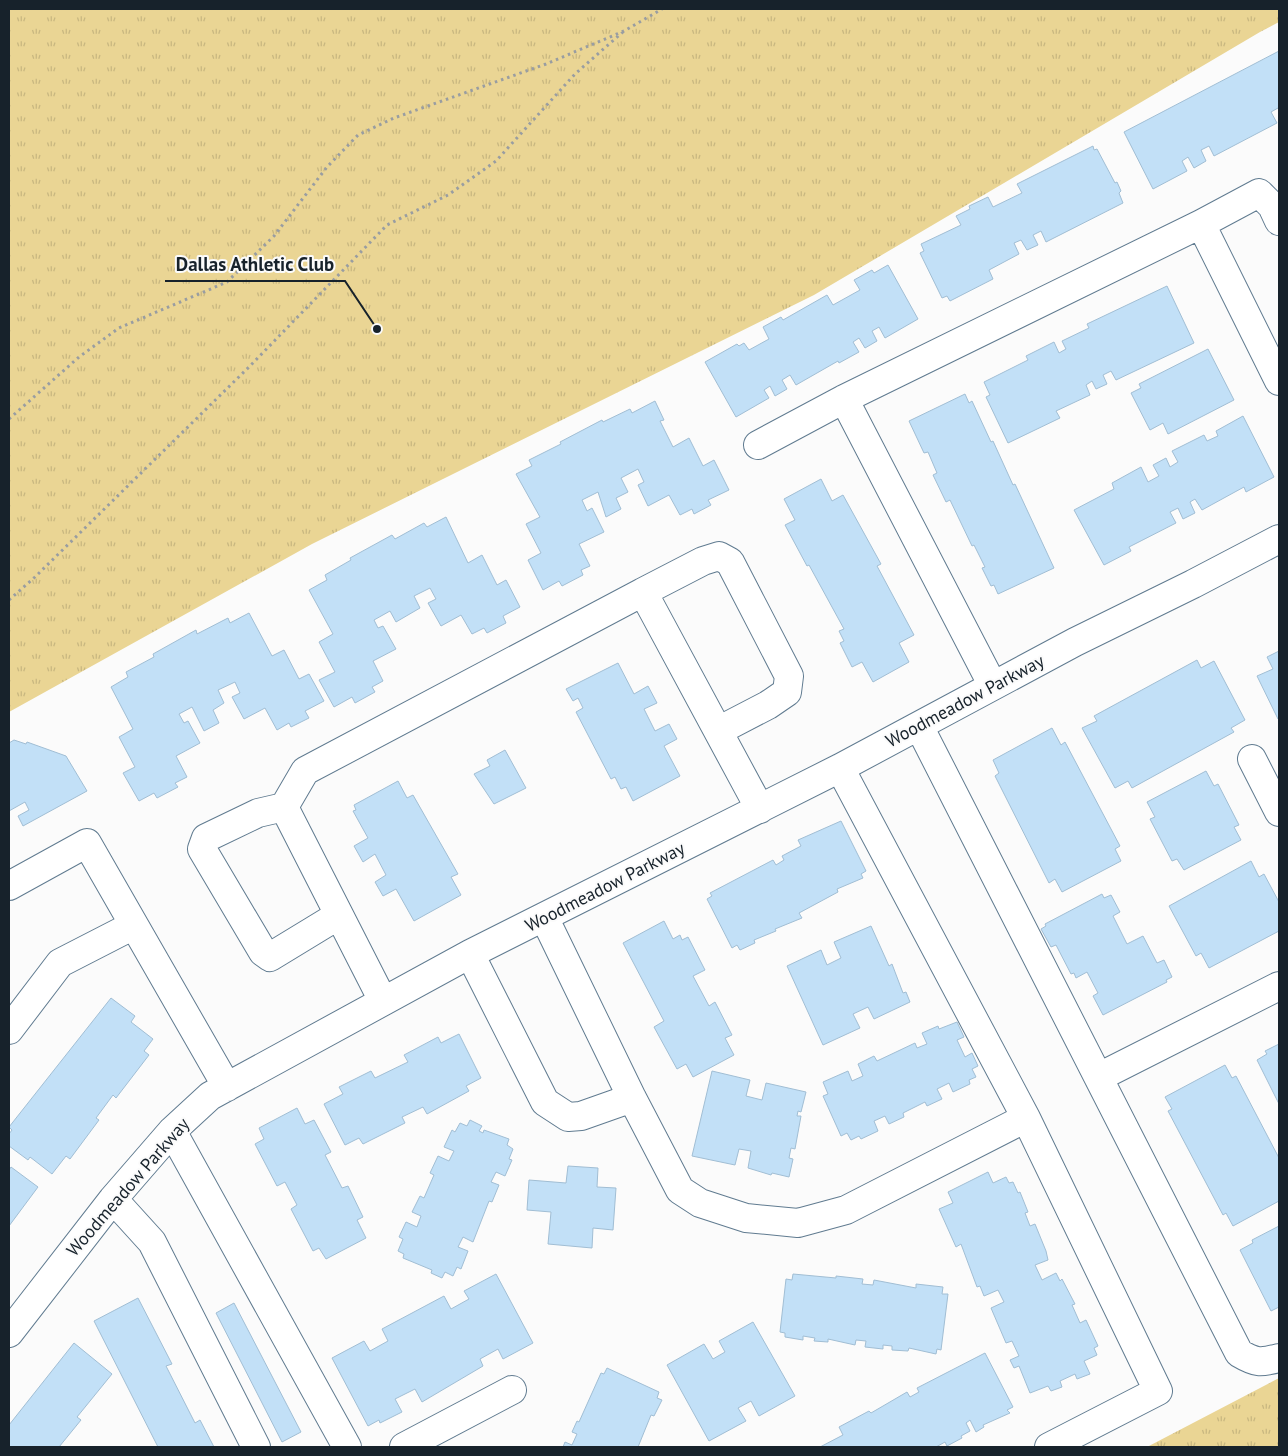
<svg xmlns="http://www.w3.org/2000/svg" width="1288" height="1456" viewBox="0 0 1288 1456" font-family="'PT Sans',sans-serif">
<defs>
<pattern id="grass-tufts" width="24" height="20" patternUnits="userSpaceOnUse" patternTransform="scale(1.25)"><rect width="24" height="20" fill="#ead594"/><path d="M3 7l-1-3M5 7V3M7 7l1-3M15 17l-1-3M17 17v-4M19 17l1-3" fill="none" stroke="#c8b780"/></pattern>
</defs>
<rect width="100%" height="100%" fill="#fbfbfb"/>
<!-- grass -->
<path fill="url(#grass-tufts)" d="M9,9H1279V22L1260,32L814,295L312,544L9,712Z
M1279,1378V1447H1147Z"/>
<!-- building -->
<path fill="#c2e0f7" stroke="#a1bed4" d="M1279,51V110L1278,108L1271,112L1277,123L1214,156L1209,146L1201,150L1206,161L1194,168L1188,157L1182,161L1187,171L1153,189L1124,132Z
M1093,146L1094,150L1097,149L1115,183L1117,182L1121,191L1119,193L1123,203L1046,242L1041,231L1033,235L1038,245L1027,250L1021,240L1014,243L1019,254L989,270L993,279L950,301L947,296L942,298L920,253L924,251L921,244L961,225L956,216L970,209L969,206L988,197L993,207L1022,193L1017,184Z
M888,265L918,319L885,338L879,327L872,331L877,341L865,348L859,338L853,342L859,352L839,363L838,361L796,385L790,375L782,380L787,389L775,396L770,386L764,390L769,398L736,417L705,362L737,344L739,346L744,343L749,350L769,339L763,327L781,317L783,320L827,295L833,305L860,290L854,280L872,270L874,273Z
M1167,286L1194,343L1116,380L1111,371L1103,375L1107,384L1096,389L1092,381L1086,385L1090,395L1056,411L1060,418L1008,443L986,397L990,395L984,382L1028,360L1026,356L1054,342L1059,353L1066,349L1062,341L1089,328L1087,324Z
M1208,349L1234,400L1168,434L1163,423L1150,430L1131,393L1141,388L1139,384Z
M965,394L969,403L972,401L991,442L993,441L1013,485L1015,484L1054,568L998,594L994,585L991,586L982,568L985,567L974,545L972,546L950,500L946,502L933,475L937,473L928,452L924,453L909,421Z
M655,401L664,420L660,421L673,447L689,438L703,466L714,460L729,490L708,500L711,505L694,514L692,509L680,515L669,495L648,506L638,485L644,482L638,469L621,478L628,492L616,498L621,509L606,517L598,492L582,500L587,511L592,508L604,532L579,544L590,566L581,570L583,575L562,586L559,581L543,590L528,560L541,553L526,524L540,517L516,474L532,466L529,460L561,444L560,442L602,420L603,422L630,409L632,413Z
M1243,416L1274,477L1246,492L1244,487L1202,510L1195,499L1190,502L1195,513L1183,519L1178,508L1170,512L1176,523L1129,547L1131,551L1104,565L1074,510L1114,489L1112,483L1141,467L1148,482L1159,476L1153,465L1166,458L1170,467L1178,462L1172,451L1204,435L1207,441L1218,436L1216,431Z
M821,479L832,501L843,495L881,564L877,566L914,635L899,643L909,662L873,682L862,662L852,667L840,643L844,641L839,631L844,629L809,565L807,566L785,525L795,520L784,499Z
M446,517L468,563L482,555L497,585L506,580L520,607L503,616L506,623L487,633L484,628L472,634L461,615L441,626L428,603L436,599L430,588L414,596L420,608L396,622L390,611L374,620L378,628L383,626L396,649L373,661L383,681L372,687L375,692L355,703L352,697L334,707L319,680L335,672L319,642L333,634L309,590L327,580L325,575L351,560L350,558L392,535L395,539L424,523L427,527Z
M249,613L272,656L284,650L299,679L309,674L324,701L305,711L309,718L291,727L289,723L277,730L265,708L244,719L232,697L240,693L235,682L218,690L224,703L213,710L219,723L204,731L192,707L179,714L184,723L188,721L200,743L176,756L187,777L175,783L178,787L157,798L154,793L139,801L123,773L135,767L119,737L133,729L111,687L128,677L126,672L154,657L153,654L196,630L197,634L228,618L230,623Z
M1279,651V718L1278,719L1257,676L1273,669L1267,657Z
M1197,660L1201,668L1214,661L1245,720L1231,728L1234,732L1132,788L1128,781L1115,788L1082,728L1097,721L1094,716Z
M618,663L634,694L648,686L657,703L644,709L655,731L669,724L677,739L664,746L680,776L633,801L626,787L621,789L615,777L611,779L576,712L583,708L578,698L573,701L566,689Z
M1052,728L1061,745L1065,742L1120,846L1115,849L1121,861L1062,892L1055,879L1049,883L995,776L999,773L993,760Z
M14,740L26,744L27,742L66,756L87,791L23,826L18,816L29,810L25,802L9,811V743Z
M505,750L526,788L494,804L474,774L490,766L487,760Z
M1206,771L1214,786L1218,784L1239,825L1234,827L1241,840L1184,870L1177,859L1172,861L1150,819L1155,817L1147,802Z
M398,781L407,798L413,795L458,874L451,877L461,895L414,921L396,889L383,896L375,882L386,875L375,854L363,862L354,846L368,838L353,811L356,810L354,805Z
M841,821L866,871L861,874L863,878L837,889L838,892L799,913L802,918L775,929L776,931L754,940L755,943L740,950L737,945L732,948L707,899L712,896L710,893L773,860L776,865L784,860L782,856L801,846L798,840Z
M1251,861L1259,877L1264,874L1279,902V931L1209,968L1201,953L1196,956L1169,906Z
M1102,894L1104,898L1111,895L1120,912L1113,916L1127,944L1143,936L1157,963L1164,960L1172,977L1166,980L1167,982L1103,1015L1093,996L1098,993L1087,972L1076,978L1074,973L1071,974L1056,945L1051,947L1041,929L1046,926L1045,924Z
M664,921L673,939L680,935L682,940L688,937L705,970L693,976L709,1006L715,1002L732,1035L725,1038L734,1055L693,1077L686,1064L677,1069L654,1027L664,1021L623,943Z
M871,926L889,966L892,964L903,993L906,992L910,1002L874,1019L868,1007L853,1014L860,1028L823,1045L787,966L821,950L827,965L841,958L834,942Z
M111,998L135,1016L131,1022L153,1039L144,1051L149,1055L116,1098L113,1095L96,1118L99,1120L70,1159L66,1156L52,1174L30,1157L28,1160L9,1146V1134L12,1130L9,1127Z
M957,1022L964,1037L957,1040L965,1057L972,1053L978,1066L972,1069L976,1077L969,1080L970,1084L953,1092L949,1083L937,1089L942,1099L927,1106L925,1102L903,1113L904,1117L889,1124L885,1116L874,1121L878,1131L861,1139L859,1136L851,1140L847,1133L841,1136L823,1096L828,1094L823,1082L848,1071L852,1081L863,1076L858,1064L874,1056L877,1061L915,1043L917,1048L927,1044L922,1033L938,1026L939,1029Z
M459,1034L481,1078L466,1086L469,1091L427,1114L423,1107L402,1117L405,1123L363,1144L359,1138L345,1145L324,1104L343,1094L339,1087L371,1071L375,1078L408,1062L404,1055L438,1037L441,1043Z
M1279,1044V1104L1257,1060L1267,1054L1265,1051Z
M1225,1065L1232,1078L1236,1076L1279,1158V1201L1233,1226L1226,1213L1223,1215L1168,1111L1172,1109L1165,1097Z
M712,1071L750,1080L746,1096L762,1100L766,1083L806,1092L801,1112L798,1111L797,1116H801L795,1149L791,1148L789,1158L793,1159L789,1177L772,1173L771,1175L748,1168L751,1151L739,1149L735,1165L692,1156Z
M297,1108L305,1124L314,1120L331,1152L325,1155L342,1188L348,1186L363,1217L357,1220L366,1238L326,1259L319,1248L313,1251L291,1209L297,1205L285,1182L277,1186L255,1144L264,1139L259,1128Z
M470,1120L482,1126L479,1131L483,1133L484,1130L509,1139L507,1145L513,1149L509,1159L512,1160L505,1176L496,1172L491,1182L499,1185L492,1202L489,1201L473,1242L463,1237L458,1247L468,1251L461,1269L457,1267L453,1276L445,1272L442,1278L431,1273L432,1270L403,1258L404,1254L398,1251L403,1239L399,1237L406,1222L417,1227L421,1216L412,1212L420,1196L424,1198L434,1175L430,1173L438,1156L449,1161L454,1151L444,1147L452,1130L455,1132L460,1123L467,1126Z
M568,1166L598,1168L597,1187L616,1188L613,1230L593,1228L592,1248L548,1244L551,1212L527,1210L529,1180L566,1183Z
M11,1167L38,1187L9,1226V1170Z
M988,1172L993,1183L1006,1177L1009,1183L1013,1182L1018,1193L1020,1192L1028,1212L1025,1213L1030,1226L1035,1224L1046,1251L1048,1260L1035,1265L1042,1280L1056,1273L1060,1281L1062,1279L1075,1304L1072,1305L1080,1323L1086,1320L1098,1346L1094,1348L1097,1355L1084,1361L1090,1374L1077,1379L1075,1374L1060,1381L1062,1387L1051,1391L1048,1386L1030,1393L1019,1366L1014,1368L1010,1360L1019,1356L1012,1341L1006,1343L991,1308L1004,1302L998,1290L984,1296L980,1286L977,1287L961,1244L956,1247L939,1209L953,1203L948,1192Z
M1279,1226V1307L1271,1311L1240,1250L1253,1243L1252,1240Z
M496,1274L533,1343L503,1359L498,1349L480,1359L483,1366L422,1402L415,1389L395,1399L402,1412L380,1423L379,1420L368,1426L332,1358L364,1341L370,1351L388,1341L382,1329L444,1296L451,1309L469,1299L464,1291Z
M793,1274L836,1278V1276L863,1279L862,1284L873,1285L874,1280L916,1288V1284L943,1287L942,1294H948L941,1350L937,1349L936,1354L909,1348L908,1351L892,1350V1346L883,1345V1349L865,1347L866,1341L856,1340L855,1345L828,1339V1342L814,1341L815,1338L803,1336V1340L785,1337V1333L780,1332L786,1279L792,1280Z
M138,1298L172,1364L166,1366L195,1423L200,1420L214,1447H158L94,1321Z
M234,1303L301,1432L282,1442L216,1313Z
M753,1322L795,1396L759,1416L751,1401L738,1408L746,1421L709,1441L667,1365L704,1344L713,1359L725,1352L719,1341Z
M74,1343L112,1374L77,1417L81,1420L59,1447H9V1425Z
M985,1353L1013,1407L1007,1410L1010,1413L983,1425L984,1427L976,1432L970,1420L966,1423L970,1431L961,1436L962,1438L947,1446L945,1442L936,1447H820L843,1435L839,1427L869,1411L871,1413L907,1392L910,1397L919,1392L917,1388Z
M607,1368L659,1392L657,1398L662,1400L654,1416L651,1415L638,1447H563L565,1442L572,1445L577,1434L572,1432L577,1421L579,1422L601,1373L604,1374Z"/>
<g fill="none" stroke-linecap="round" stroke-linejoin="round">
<defs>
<path id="minor" d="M1201,224L1279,381
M844,399L993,686
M758,445L844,399L1201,224L1259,193L1272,206L1279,221
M643,592L703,561L719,556L730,562L789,676L787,692L768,705L718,731
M919,726L1239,1353C1256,1363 1260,1363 1279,1358
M1252,759L1279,812
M840,768L1026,1118L1158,1391L1049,1447
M284,807L258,813L206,838L202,849L263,952L270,957L339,915
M9,886L87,843L227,1087
M544,917L632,1098L680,1190L700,1203L746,1218L798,1223L846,1210L1026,1118
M470,954L545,1102L568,1117L581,1116L632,1098
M383,1001L284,807L305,771L643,592L760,809
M9,1030L60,963L134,925
M1099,1077L1279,986
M172,1131L347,1447
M113,1199L152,1242L256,1447
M9,1333L113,1199L172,1131L210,1096L470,954L840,768L1075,642L1193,584L1279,539
M404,1447L512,1390"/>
</defs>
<!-- minor casing -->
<use href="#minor" stroke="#607b90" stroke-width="30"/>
<!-- path -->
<path stroke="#999da1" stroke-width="3" stroke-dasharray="2.5 4" stroke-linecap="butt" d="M9,419L79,357L119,328L227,282L274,236L327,167L358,135L394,118L546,64L624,31L662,9
M9,600L35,577L249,367L387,225L448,195L496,161L575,74L624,31"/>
<!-- minor -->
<use href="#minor" stroke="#fff" stroke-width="28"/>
</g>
<g text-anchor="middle" stroke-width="4" stroke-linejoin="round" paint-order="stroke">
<!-- street labels -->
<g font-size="18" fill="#17222b" stroke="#fbfbfb">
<text transform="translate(965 701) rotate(-28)" y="6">Woodmeadow Parkway</text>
<text transform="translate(605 887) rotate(-27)" y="6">Woodmeadow Parkway</text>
<text transform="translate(128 1187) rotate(-49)" y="6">Woodmeadow Parkway</text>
</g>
</g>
<!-- callouts -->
<path fill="none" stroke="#17222b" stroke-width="2" d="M377 329L345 281H165"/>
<circle fill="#17222b" stroke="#fbfbfb" stroke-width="2" cx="377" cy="329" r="5"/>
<g font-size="19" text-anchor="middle" font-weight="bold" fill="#17222b" stroke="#fbfbfb" stroke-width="4" stroke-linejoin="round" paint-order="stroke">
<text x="255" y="271">Dallas Athletic Club</text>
</g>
<!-- border -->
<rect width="1288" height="1456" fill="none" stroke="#17222b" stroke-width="20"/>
</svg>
